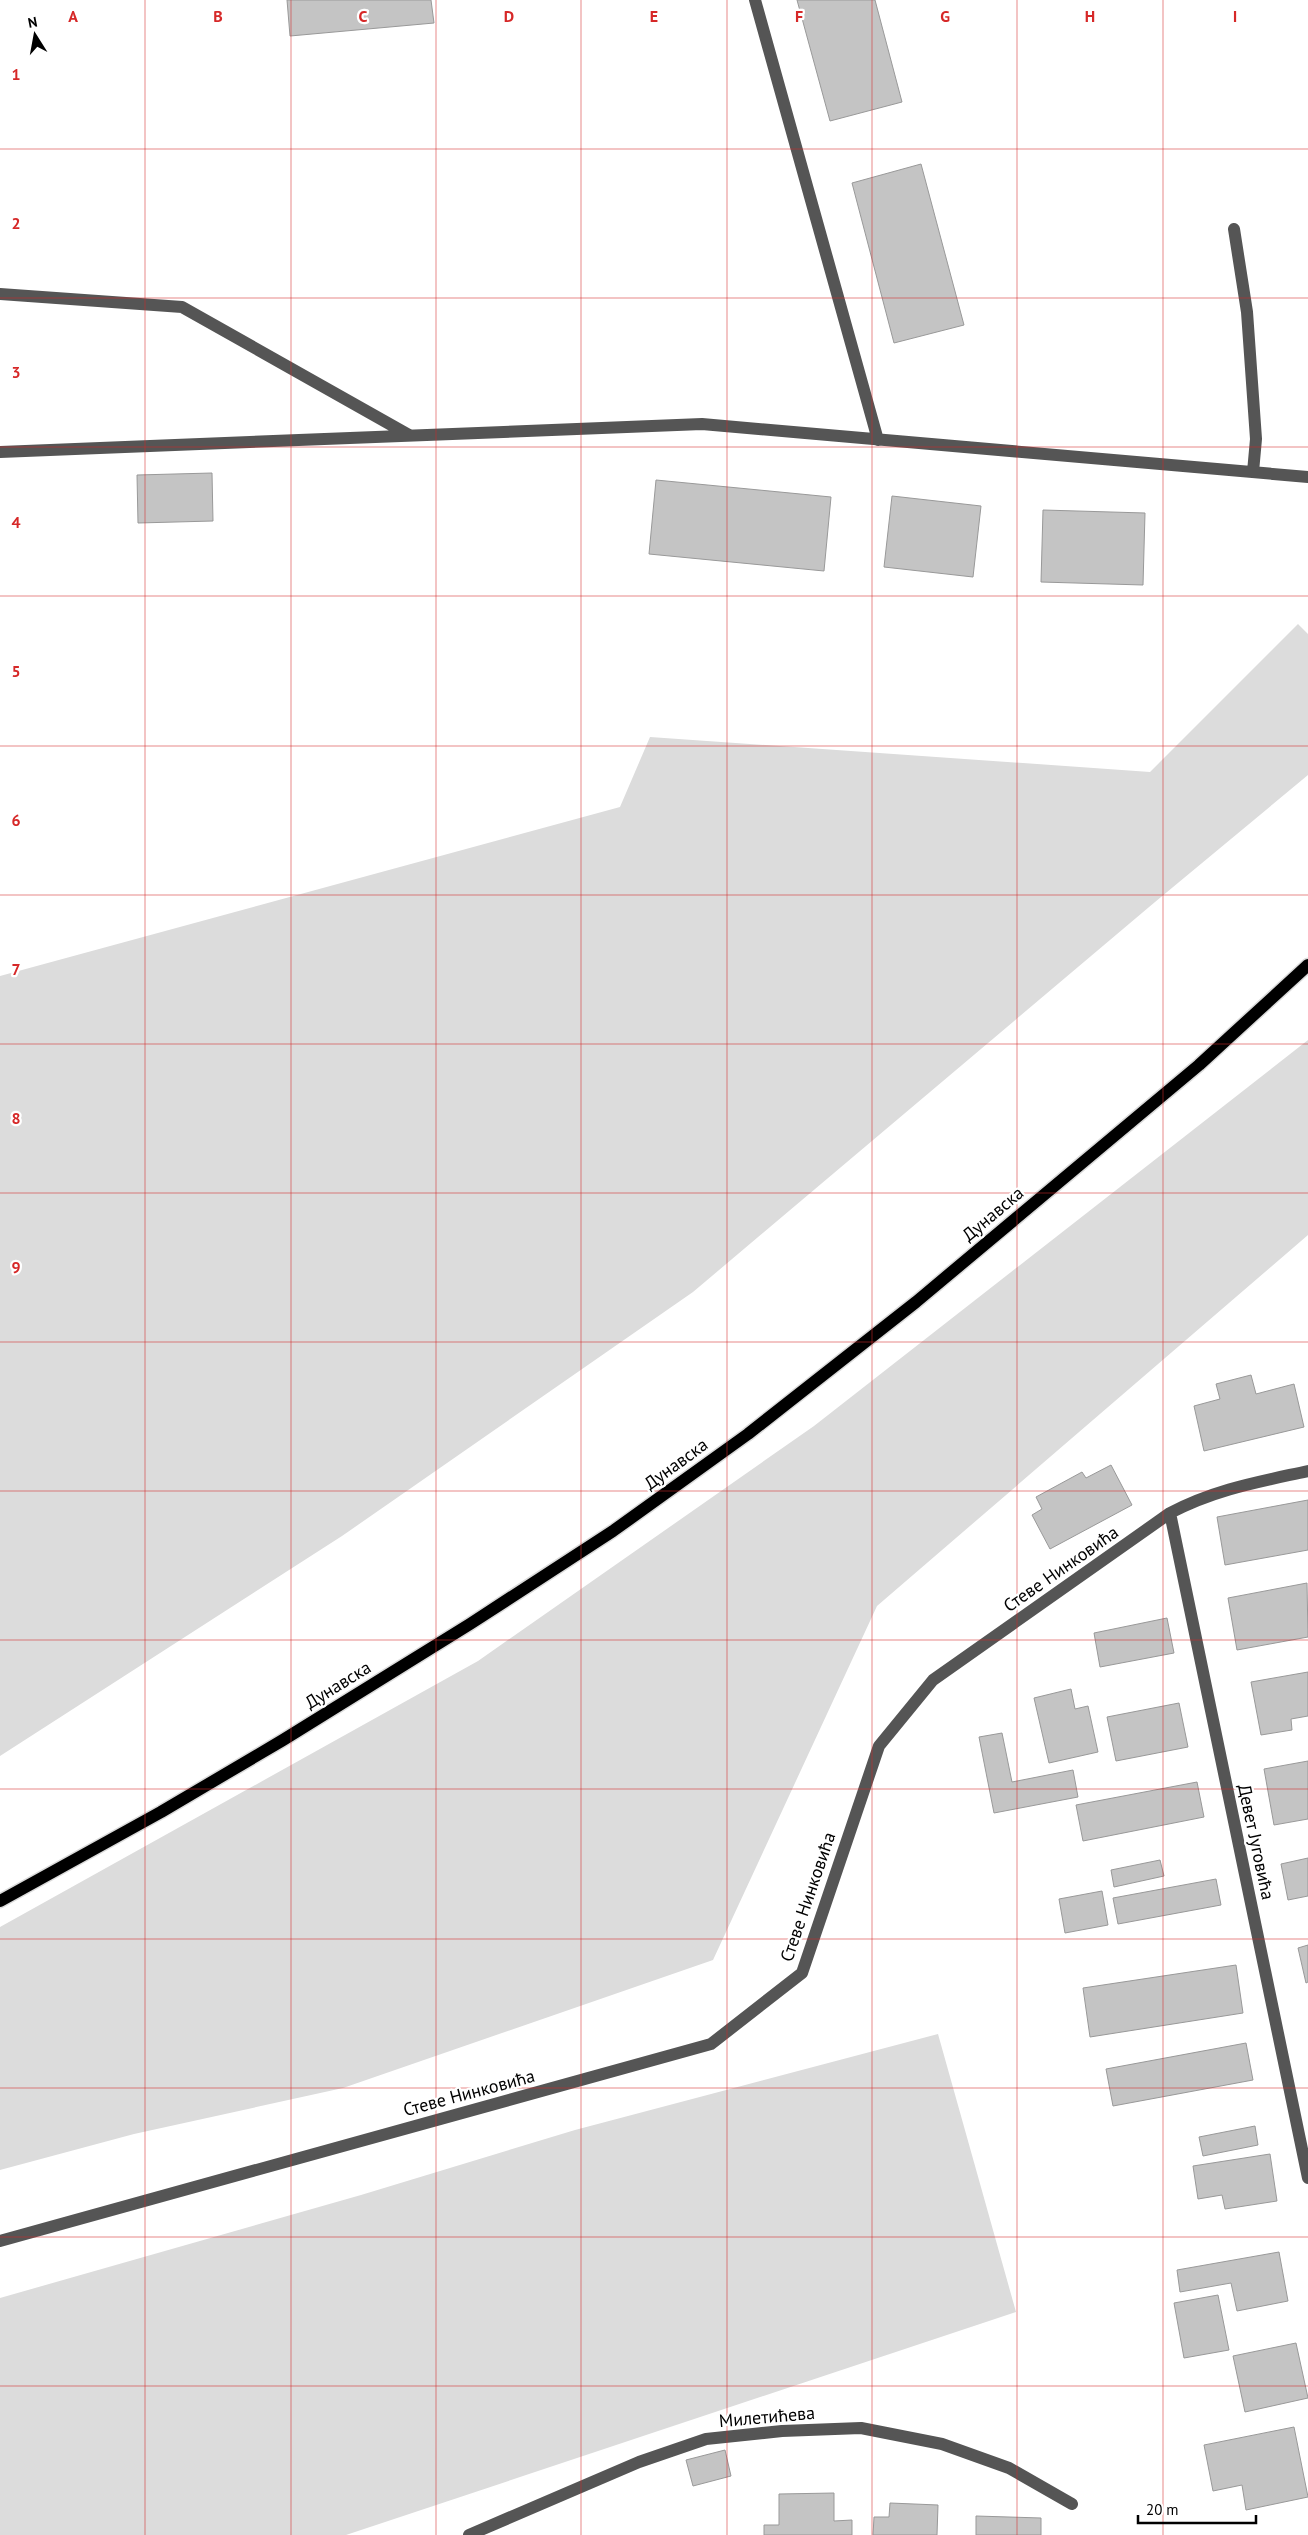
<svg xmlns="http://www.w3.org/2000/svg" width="1308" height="2535" viewBox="0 0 1308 2535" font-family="'PT Sans',sans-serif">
<rect width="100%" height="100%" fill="#fff"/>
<!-- green -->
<path fill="#dcdcdc" d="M1298,624L1308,634V775L1155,902L693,1292L342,1536L0,1756V976L620,807L650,737L1150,772Z
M1308,1040V1235L877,1606L713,1960L343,2088L134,2134L0,2170V1927L478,1661L814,1426Z
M938,2034L1016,2312L346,2535H0V2298L361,2195L575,2130Z"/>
<!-- building -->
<path fill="#c4c4c4" stroke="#999" d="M287,0H431L434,23L290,36Z
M797,0H875L902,102L830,121Z
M921,164L964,325L894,343L852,183Z
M212,473L213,521L138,523L137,475Z
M656,480L831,497L824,571L649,554Z
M892,496L981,506L973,577L884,567Z
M1043,510L1145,513L1143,585L1041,582Z
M1251,1375L1256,1394L1294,1384L1304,1427L1204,1451L1194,1406L1220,1399L1216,1384Z
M1111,1465L1132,1505L1050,1549L1032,1515L1042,1509L1036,1497L1082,1472L1086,1478Z
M1308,1500V1550L1225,1565L1217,1517Z
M1307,1583L1308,1637L1237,1650L1228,1598Z
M1167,1618L1174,1653L1100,1667L1094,1633Z
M1308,1672V1716L1291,1719L1292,1730L1261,1735L1251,1682Z
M1071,1689L1075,1709L1088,1706L1098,1752L1049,1763L1034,1698Z
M1179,1703L1188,1747L1116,1761L1107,1717Z
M1002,1733L1012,1782L1073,1770L1078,1797L994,1813L979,1737Z
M1308,1761V1819L1274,1825L1264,1769Z
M1197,1782L1204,1817L1083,1841L1076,1805Z
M1308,1858V1896L1288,1900L1281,1864Z
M1160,1860L1164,1876L1114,1887L1111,1870Z
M1216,1879L1221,1905L1118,1924L1113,1898Z
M1102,1891L1108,1925L1065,1933L1059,1899Z
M1308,1945V1982L1306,1983L1298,1948Z
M1236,1965L1243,2013L1090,2037L1083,1988Z
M1246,2043L1253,2080L1113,2106L1106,2069Z
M1255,2126L1258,2145L1203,2156L1199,2137Z
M1270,2154L1277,2201L1225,2209L1222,2195L1198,2199L1193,2166Z
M1279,2252L1288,2301L1237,2311L1231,2283L1180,2292L1177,2270Z
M1218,2295L1229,2350L1184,2358L1174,2303Z
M1296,2343L1308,2398L1245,2412L1233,2356Z
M1294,2427L1308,2497L1246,2510L1242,2485L1213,2491L1204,2445Z
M725,2450L731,2476L693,2486L686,2460Z
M834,2493V2521L852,2520V2535H764V2525H779V2494Z
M890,2503L938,2505L937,2535H873L874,2517H889Z
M976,2516L1041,2518V2535H976Z"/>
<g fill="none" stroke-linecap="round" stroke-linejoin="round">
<defs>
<path id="major" d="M0,1901L161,1812L283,1740L470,1624L613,1531L748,1434L916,1302L1199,1065L1308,965"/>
</defs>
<!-- major casing -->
<use href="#major" stroke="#dbdbdb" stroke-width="15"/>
<!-- minor -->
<path stroke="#555" stroke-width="12" d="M755,0L878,440
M1234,229L1247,312L1256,439L1253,472
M0,294L182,307L409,435
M0,452L702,424L1308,477
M1170,1513L1308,2178
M0,2241L711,2044L802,1973L879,1746L933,1680L1170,1513C1216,1489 1258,1482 1308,1471
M469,2535L639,2462L706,2439L782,2431L861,2428L942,2444L1009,2468L1072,2504"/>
<!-- major -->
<use href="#major" stroke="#000" stroke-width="12"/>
</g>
<!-- grid -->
<path fill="none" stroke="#d62828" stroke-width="1" stroke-opacity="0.55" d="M145,0V2535M291,0V2535M436,0V2535M581,0V2535M727,0V2535M872,0V2535M1017,0V2535M1163,0V2535M0,149H1308M0,298H1308M0,447H1308M0,596H1308M0,746H1308M0,895H1308M0,1044H1308M0,1193H1308M0,1342H1308M0,1491H1308M0,1640H1308M0,1789H1308M0,1939H1308M0,2088H1308M0,2237H1308M0,2386H1308"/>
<g text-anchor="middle" stroke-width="4.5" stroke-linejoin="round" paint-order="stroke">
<!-- street labels -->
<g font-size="18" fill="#000" stroke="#fff">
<text transform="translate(993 1214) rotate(-40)" y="6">Дунавска</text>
<text transform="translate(676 1464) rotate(-36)" y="6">Дунавска</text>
<text transform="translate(1061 1569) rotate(-35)" y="6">Стеве Нинковића</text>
<text transform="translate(338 1685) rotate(-32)" y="6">Дунавска</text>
<text transform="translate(1256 1842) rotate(78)" y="6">Девет Југовића</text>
<text transform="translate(808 1897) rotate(-71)" y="6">Стеве Нинковића</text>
<text transform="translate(469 2093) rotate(-15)" y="6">Стеве Нинковића</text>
<text transform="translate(767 2417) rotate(-5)" y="6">Милетићева</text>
</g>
</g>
<g font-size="16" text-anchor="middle" font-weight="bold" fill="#d62828" stroke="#fff" stroke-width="4.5" stroke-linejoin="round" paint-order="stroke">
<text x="73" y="22">A</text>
<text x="218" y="22">B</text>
<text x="363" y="22">C</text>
<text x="509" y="22">D</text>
<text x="654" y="22">E</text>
<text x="799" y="22">F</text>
<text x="945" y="22">G</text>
<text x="1090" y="22">H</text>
<text x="1235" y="22">I</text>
<text x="16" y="80">1</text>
<text x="16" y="229">2</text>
<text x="16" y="378">3</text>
<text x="16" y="528">4</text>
<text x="16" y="677">5</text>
<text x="16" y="826">6</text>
<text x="16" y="975">7</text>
<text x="16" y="1124">8</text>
<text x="16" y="1273">9</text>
</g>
<!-- north arrow -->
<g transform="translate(35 35) rotate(349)" stroke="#ffffff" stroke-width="4" paint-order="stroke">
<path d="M0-4L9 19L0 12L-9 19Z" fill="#000000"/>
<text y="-8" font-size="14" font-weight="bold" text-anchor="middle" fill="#000000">N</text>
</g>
<!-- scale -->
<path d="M1138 2515v8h118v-8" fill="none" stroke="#000000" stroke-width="2.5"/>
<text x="1146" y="2515" font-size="15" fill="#000000" stroke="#ffffff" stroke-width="4" paint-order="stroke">20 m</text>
</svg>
